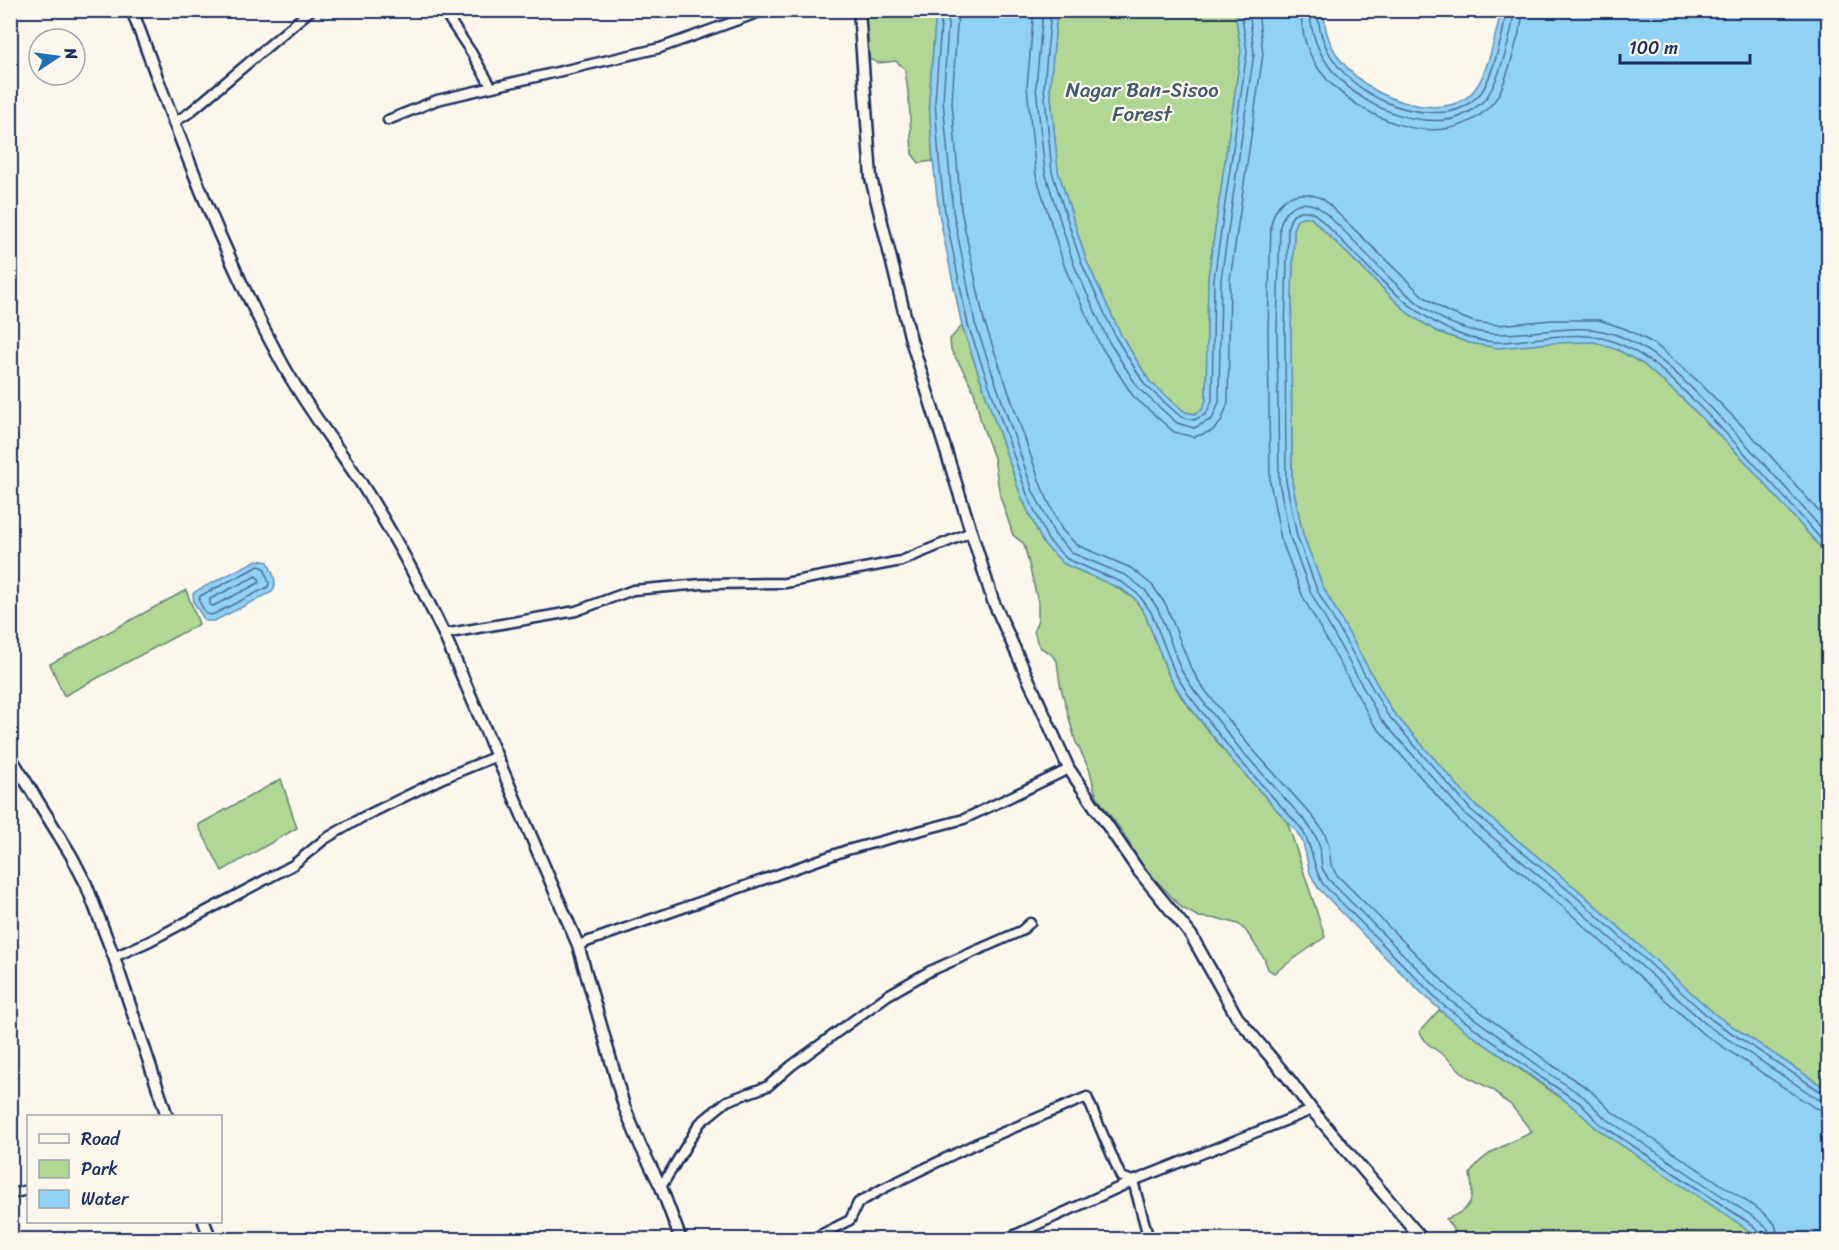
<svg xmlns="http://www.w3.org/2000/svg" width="1839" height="1250" viewBox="0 0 1839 1250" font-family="Sriracha,sans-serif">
<rect width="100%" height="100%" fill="#fbf7ec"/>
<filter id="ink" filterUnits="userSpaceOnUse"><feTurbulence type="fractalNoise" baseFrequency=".0167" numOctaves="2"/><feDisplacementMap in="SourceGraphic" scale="12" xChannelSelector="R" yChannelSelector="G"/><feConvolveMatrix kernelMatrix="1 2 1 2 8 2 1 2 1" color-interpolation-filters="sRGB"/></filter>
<g filter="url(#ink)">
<!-- green -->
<path fill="#b0d793" stroke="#668378" stroke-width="1.5" d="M863,11H936L929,101L933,161L919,163L912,154L909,100L905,69L896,61L878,63L867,58Z
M1057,11H1235L1241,51L1208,278L1206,400L1202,410L1194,414L1185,412L1150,382L1121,335L1086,260L1058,171L1050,88Z
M1305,216L1311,218L1409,314L1436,331L1469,343L1595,342L1618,350L1643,364L1683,399L1744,460L1828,556V1090L1717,1016L1578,890L1475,805L1392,711L1323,587L1303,535L1292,482L1291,330L1294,227C1296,220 1298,217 1305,216Z
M962,326L1021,496L1043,543L1134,598L1145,614L1169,676L1182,698L1230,758L1287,821L1325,937L1277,971L1274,973L1268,969L1264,958L1246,931L1238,924L1220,919L1199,917L1182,908L1141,864L1123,833L1101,803L1095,792L1090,771L1075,740L1060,684L1057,661L1050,653L1041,648L1037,642L1034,630L1038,620V602L1024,544L1013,535L1000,496L994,458L981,422L974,392L966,375L951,350L950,339Z
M186,590L199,624L64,696L50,664Z
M281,779L297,828L222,871L198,825Z
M1439,1010L1539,1083L1576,1108L1596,1128L1747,1229L1760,1239H1463L1454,1231L1446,1219C1472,1210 1475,1199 1470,1174C1482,1152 1511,1143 1532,1132L1511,1105L1502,1099L1495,1091L1466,1076L1446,1057L1428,1044L1419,1032Z"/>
<!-- water -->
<path fill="#91d1f3" stroke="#6290b7" stroke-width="1.5" d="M936,11H1057L1050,88L1058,171L1086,260L1121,335L1150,382L1185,412L1194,414L1202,410L1206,400L1208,278L1241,51L1235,11H1324C1324,27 1329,44 1339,58C1348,70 1360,81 1373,89C1399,105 1453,119 1475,89C1488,73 1496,32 1501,11H1828V556L1744,460L1683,399L1643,364L1618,350L1595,342L1553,343L1498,348L1469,343L1436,331L1409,314L1311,218C1302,215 1297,217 1294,227L1291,330L1292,482L1303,535L1323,587L1392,711L1475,805L1578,890L1717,1016L1828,1090V1239H1760L1747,1229L1596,1128C1550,1081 1488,1053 1439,1009C1396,971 1358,928 1318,888L1310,873L1303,842L1296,831L1230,758L1183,698L1169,676L1145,614L1134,598L1121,589L1064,564L1043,543L1021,496L962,326L939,214L933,161L929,101Z
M257,560L268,562C272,572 279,583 272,592L214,621H205L194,603L193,594L196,591Z"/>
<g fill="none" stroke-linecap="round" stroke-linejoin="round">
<!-- shore -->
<path stroke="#4a709a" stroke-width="1.5" d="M942,10L935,101L939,160L945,213L968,325L1027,494L1048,540L1067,559L1123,583L1139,595L1151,612L1175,673L1188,694L1234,754L1301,828C1314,848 1311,864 1323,884L1443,1005L1542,1078L1580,1103L1600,1124L1751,1224L1762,1234L1763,1240
M949,10L943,101L953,211L975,323L1033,491L1055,535L1072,553L1127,576L1145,590L1158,609L1181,670L1194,690L1240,749L1307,823L1316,837L1320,848L1322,868L1329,880L1448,999L1547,1072L1584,1097L1605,1118L1755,1218L1768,1229L1770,1240
M958,10L952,102L961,210L984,321L1042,488L1062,530L1077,545L1131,568L1152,585L1166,605L1190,666L1201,685L1247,743L1314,818L1325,834L1329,846L1331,865L1336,874L1454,992L1552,1065L1590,1090L1611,1111L1761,1211L1775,1224L1779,1240
M1034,10L1027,87L1036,175L1065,268L1100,345L1133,396L1174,432L1194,437L1212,431L1221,422L1228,403L1230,280L1263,54L1258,10
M1043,10L1036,87L1045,172L1074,265L1109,342L1139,389L1177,423L1194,428L1212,419L1219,402L1221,279L1254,53L1249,10
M1051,10L1044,87L1052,172L1081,262L1116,338L1145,385L1181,417L1194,420L1206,414L1212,401L1214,279L1247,52L1241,10
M1301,10C1301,31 1307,53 1320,71C1356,118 1443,157 1491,105C1502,94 1510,66 1514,51C1517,38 1523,24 1523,10
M1310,10C1310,70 1369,115 1425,120C1437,121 1454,121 1465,114C1472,111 1482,103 1487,97C1499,80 1513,32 1514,10
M1318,10C1317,66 1373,108 1425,112C1436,113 1451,113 1461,108C1467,105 1476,98 1480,94C1492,79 1505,29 1506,10
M1828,522L1760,444L1699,382L1655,344L1626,329L1599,320H1552L1499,325L1474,322L1446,311L1423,296L1323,199C1298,187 1276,197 1271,225L1268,330L1270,482L1281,539L1303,597L1373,723L1460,822L1563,907L1702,1033L1815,1108L1828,1111
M1828,536C1791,494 1755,452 1715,412C1688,384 1660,354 1624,338C1584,319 1541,335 1499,334C1418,333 1374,252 1318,207C1300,198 1285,206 1280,226L1277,330L1279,482L1290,537L1311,593L1380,718L1466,815L1569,901L1708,1026L1818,1099L1828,1102
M1828,547C1789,503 1751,458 1709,416C1683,390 1656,360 1622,345C1584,327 1541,340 1501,342C1427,344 1364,260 1315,214C1301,207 1291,212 1288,227L1285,330L1286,481L1297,536L1317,590L1387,714L1471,810L1574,895L1712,1020L1823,1093L1828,1094
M259,566L264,568L269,583L268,587L212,615L206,614L199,601L200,596Z
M256,576L260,580L259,583L213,606L210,605V599Z"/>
<defs>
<path id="minor" d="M443,10L471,52L491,86
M388,120L437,100L660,48L766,10
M173,123L189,113L311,10
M444,634L576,611L633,590L702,584L785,583L901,561L971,532
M578,945L847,850L964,819L1069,769
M114,957L150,941L293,865L325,839L361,818L443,778L497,756
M661,1187L700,1123L727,1101L768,1086L791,1066L888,995L930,971L1021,931L1030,923
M10,1194L28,1190
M810,1240L850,1220L858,1203L884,1188L975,1144L1087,1097L1121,1177L1133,1181
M1004,1240L1133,1181
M1149,1240L1133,1181L1312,1110"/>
<path id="tertiary" d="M132,10C176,129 220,250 281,361C304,404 334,442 361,483C392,531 419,582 444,634L578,945L624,1106L641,1147L661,1187L681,1240
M859,10L871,178L911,340L993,601L1069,769L1138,870L1191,935L1237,1017L1289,1079L1312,1110L1423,1240
M10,756L71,855L86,884L114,957L167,1116
M204,1222L211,1240"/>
</defs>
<!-- minor casing -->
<use href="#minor" stroke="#1b2f5e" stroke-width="13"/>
<!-- tertiary casing -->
<use href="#tertiary" stroke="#1b2f5e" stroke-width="15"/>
<!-- minor -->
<use href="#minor" stroke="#fbf7ec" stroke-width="8"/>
<!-- tertiary -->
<use href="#tertiary" stroke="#fbf7ec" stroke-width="10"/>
</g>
</g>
<g text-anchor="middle" stroke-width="4.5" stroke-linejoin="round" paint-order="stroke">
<!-- park labels -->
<g font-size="21" fill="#40596b" stroke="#fbf7ec">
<text x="1142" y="97">Nagar Ban-Sisoo<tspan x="1142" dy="24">Forest</tspan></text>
</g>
</g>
<!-- margin -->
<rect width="1839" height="1250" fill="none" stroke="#fbf7ec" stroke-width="36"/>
<rect x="18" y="18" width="1803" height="1214" fill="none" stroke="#1b2f5e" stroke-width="2" filter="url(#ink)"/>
<!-- legend -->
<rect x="27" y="1115" width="195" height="108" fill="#fbf7ec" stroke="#a1a7b3" stroke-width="1.5"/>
<rect x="39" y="1134" width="30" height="9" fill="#fbf7ec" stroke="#a1a7b3" stroke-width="1.5"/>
<text x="81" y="1145" font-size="18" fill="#1b2f5e">Road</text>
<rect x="39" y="1160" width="30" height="18" fill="#b0d793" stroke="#a1a7b3" stroke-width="1.5"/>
<text x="81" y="1175" font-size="18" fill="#1b2f5e">Park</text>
<rect x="39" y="1190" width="30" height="18" fill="#91d1f3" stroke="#a1a7b3" stroke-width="1.5"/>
<text x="81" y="1205" font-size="18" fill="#1b2f5e">Water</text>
<!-- north arrow -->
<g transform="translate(57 57) rotate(77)"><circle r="28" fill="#fbf7ec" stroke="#a1a7b3" stroke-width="1.5"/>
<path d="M0-4.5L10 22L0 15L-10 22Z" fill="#1f6fb2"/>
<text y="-9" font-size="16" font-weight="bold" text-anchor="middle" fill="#1b2f5e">N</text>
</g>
<!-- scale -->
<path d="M1620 54v9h130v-9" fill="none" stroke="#1b2f5e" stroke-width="3"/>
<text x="1629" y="54" font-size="18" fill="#1b2f5e" stroke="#fbf7ec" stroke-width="4.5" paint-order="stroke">100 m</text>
</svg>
